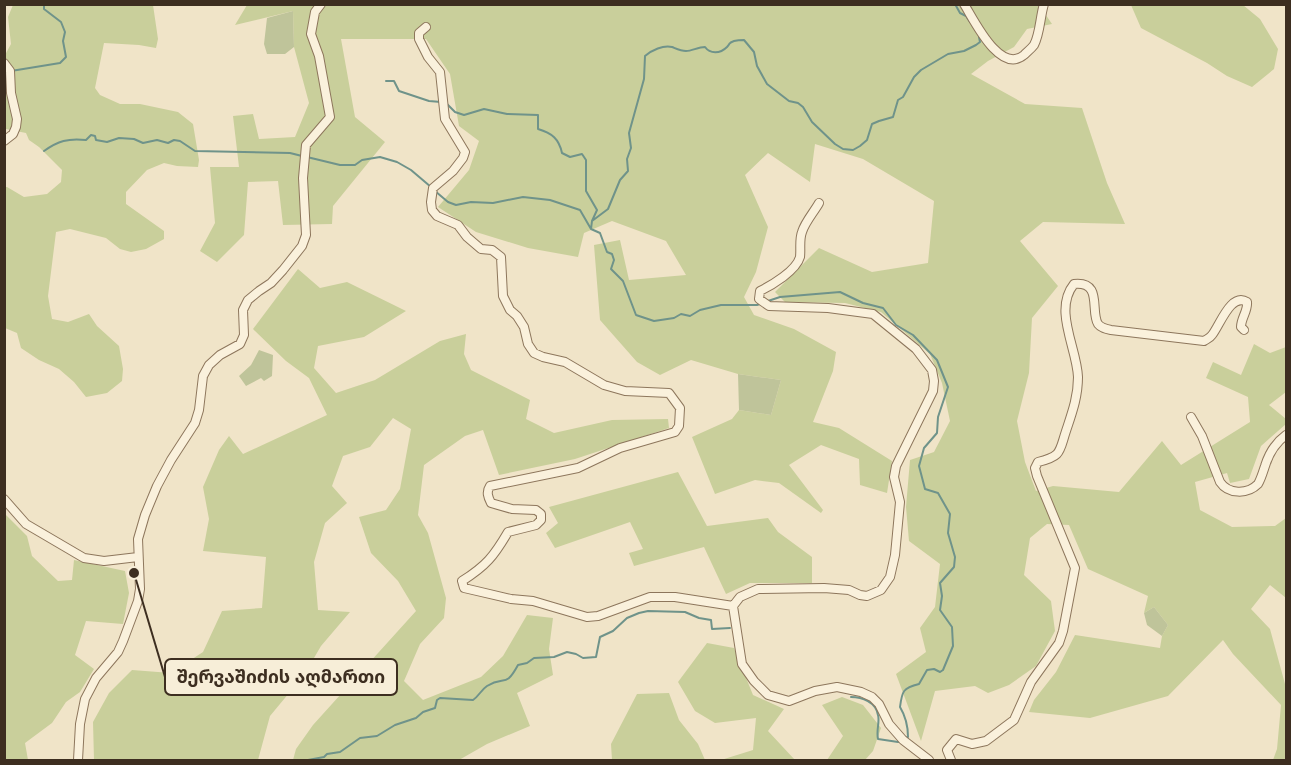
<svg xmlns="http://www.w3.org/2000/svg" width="1291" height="765" viewBox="0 0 1291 765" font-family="'Times New Roman','Noto Sans Georgian',serif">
<rect width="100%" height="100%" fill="#f0e4c8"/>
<!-- green -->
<path fill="#c9cf9b" d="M13,5H153L158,39L156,48L139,45L104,43L95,88L100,95L120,104H140L178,112L193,124L199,160L198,167L177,166L164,163L147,170L126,192V204L164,231V239L146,249L131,252L120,249L106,238L70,229L56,232L48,296L52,319L68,322L89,314L97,326L119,346L123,369L122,381L107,393L86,397L74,382L59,369L39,360L21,348L17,333L5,328V187H7L24,197L47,194L61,182L62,170L39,147L29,140L26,133L6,129L5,130V55L11,44L8,17Z
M247,5H1039L1052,24L1027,29L1014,47L988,61L971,74L1025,104L1082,108L1107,183L1125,224L1043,222L1020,241L1058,286L1032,318L1029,373L1017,421L1025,462L1036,491L1053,486L1119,492L1162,441L1181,465L1250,422L1248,397L1206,378L1213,362L1241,375L1254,344L1270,353L1286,347V392L1269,405L1286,419V424L1261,446L1249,479L1230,483L1227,473L1195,482L1200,510L1232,527L1275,526L1286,518V598L1270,585L1251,609L1270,629L1285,684H1286V760H1273L1277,749L1281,705L1233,654L1223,640L1168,696L1090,718L1029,712L1034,700L1056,672L1075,635L1160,648L1162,636L1168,625L1154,607L1144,613L1148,596L1088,569L1069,525L1047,524L1030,538L1024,575L1051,601L1055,631L1036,666L1009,685L988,693L975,686L935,691L921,741L896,674L926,652L920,628L935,607L940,564L909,541L906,507L910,460L934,452L950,421L942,383L930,354L881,312L845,303L785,302L775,292L819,248L872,272L928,263L934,201L863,159L815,144L810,182L768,153L745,175L768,227L756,272L744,297L754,315L794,329L836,352L833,371L813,422L839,428L892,461L887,493L860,485L859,459L821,445L789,465L823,510L821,513L779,483L755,480L715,494L692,437L732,419L739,410L771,415L781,380L738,374L691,360L660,375L637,362L600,320L594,245L620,240L629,280L686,275L666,241L612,221L584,233L578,257L528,248L476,232L438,207L469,170L479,141L459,126L450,74L426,39H341L355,117L385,142L333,206L332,224L283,225L278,181L248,182L244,235L217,262L200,251L215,223L210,167H239L233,116L253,114L259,139L295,137L309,103L294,47L293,11L235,25Z
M1131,5H1243L1260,19L1278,49L1274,69L1252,87L1227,76L1207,63L1141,28Z
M298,269L320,288L347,282L406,311L364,337L318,346L314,368L336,393L375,380L440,341L466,334L464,354L471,370L530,400L526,419L554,433L612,420L668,419L669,428L575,459L499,475L483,430L465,436L424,465L418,515L428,533L446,598L444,618L420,644L404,681L423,700L481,677L503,656L527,615L553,618L549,649L553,675L517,693L530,726L487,744L459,760H293L296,749L313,725L416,611L398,581L371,553L359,517L386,510L400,489L411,429L393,418L370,447L343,456L332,486L347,503L325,523L314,562L318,610L350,612L321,646L304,675L270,716L258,760H94L93,722L109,693L132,670L171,673L203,652L222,611L262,608L266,557L203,551L209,519L203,487L219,450L229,436L243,454L327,415L309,378L286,361L253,329Z
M678,472L707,526L768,518L778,532L812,557V583H750L726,594L704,547L634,566L629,553L643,549L630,522L555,548L546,533L558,523L549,507Z
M4,513L27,536L32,556L58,581L72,580L74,560L125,571L129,593L123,624L86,621L75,655L94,669L80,692L66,702L52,723L25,743L28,760H5Z
M707,643L734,648L753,695L784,709L768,731L795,760H721L753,750L756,718L715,723L695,711L678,682Z
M669,693L679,720L698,744L705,760H612L611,744L637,694Z
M842,697L863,705L881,728L873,751L865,760H827L843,736L822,705Z"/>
<!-- cemetery -->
<path fill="#bfc49a" d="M293,11L294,47L285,54H267L264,44L267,18Z
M259,350L273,355L272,376L264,381L261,378L246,386L239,376L251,365Z
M738,374L781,380L771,415L739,410Z
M1154,607L1168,625L1162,636L1147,625L1144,613Z"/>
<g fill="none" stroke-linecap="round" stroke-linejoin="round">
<!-- stream -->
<path stroke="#6f938a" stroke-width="2" d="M955,4L960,13L966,16L970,22
M11,71L60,63L66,57L63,41L65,32L61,22L44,9V4
M386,81H394L399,91L429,101L441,102
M446,103L455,112L464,115L484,109L507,114L538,115V129C552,133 559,139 562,153L570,157L582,154L586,160V191L597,210L592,221
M44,151C58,141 68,138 86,140L91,135L95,136L96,140L107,142L119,138L134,139L143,143L157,140L168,143L174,140L180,141L195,151L290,153L302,156
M307,157L340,165H355L362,160L380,157L397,162L411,170L431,187
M435,191L448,202L456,205L471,202L493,203L523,197L550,200L580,210L591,229L600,233L607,252L612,254L614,260L611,269L623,281L636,315L654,321L674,318L681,314L690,316L700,310L721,305H757L760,304
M591,229L592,221L608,209L620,180L628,171L627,159L631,148L629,133L644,79L645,56C652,50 663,45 672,47C677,49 681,51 686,51C692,51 698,47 705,47C710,54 720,54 727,47C731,43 728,43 734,41C738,40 740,40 744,40L754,52L757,66L767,84L789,101L798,103L803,107L812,122L835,144L843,149L853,150L860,146L867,140L872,124L879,121L893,117L898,100L903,97L914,77L921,70L948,54L964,51L976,45L980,42L979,37
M768,301L780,297L840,292L863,303L883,308L896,325L913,335L937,360L948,387L938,417L937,433L924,448L919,466L925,489L938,493L950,514L948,533L955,557L954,567L940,583L942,596L940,610L952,627L953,646L943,670L940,672L934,669L927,670L919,684C903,688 902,691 900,707C906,717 908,725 908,737L905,738
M851,697C862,697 876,702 878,715C880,722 876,730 878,739L898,742L900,741
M308,760L324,757L327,754L340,752L360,738L377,736L395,725L416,718L423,712L435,708L437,700L440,698L473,700C479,696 481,690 487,686C505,675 505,689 518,665L527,663L534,658L554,657L567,652L576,654L583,658L596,657L600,637L613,631L627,618L639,613L648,611L685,612L699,618L711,620L712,629L730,628"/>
<defs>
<path id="minor" d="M964,4C974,20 1000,75 1024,55C1027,52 1031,49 1034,45C1040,34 1040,17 1044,4
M426,27L419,33V39L428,57L440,72L445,119L465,152L463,158L453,171L433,188L431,202L432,210L437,216L458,225L467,237L481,249L492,250L501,257L503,296L510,310L517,316L524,327L528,344L534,353L543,357L565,362L604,385L625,391L669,393L680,408L679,426L675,432L620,448L578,468L490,486C486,492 488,497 491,503L512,509L536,510L541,514V520L536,525L508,532C494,556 486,566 462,581L464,588L511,599L533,601L587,617L598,616L650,597H675L733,606L742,664L754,681L768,695L789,701L815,691L837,687L861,692L872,697L879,704L889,724L903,740L929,760
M4,63L10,71L11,93L17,119L16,127L13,134L4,141
M1191,417L1202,436L1220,482C1228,494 1247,495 1258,484C1261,479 1263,472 1265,466C1269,453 1275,443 1286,435
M4,499L26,524L84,558L104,561L138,557
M733,606L740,597L758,589L824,588L849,590L860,595L867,596L881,590L890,577L895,555L900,502L894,477L896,466L933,391L934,381L932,370L916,349L873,314L828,308L769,306L759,299L760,291C772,285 796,271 800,257C801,249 799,240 802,232C805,222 814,212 819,203
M78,760L80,724L85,699L96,678L118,652L123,641L138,601L140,589L138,539L145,515L157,486L171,460L195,423L199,410L203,376L209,365L220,355L240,344L244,335L243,310L248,300L259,291L271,283L283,270L302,246L306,235L303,178L306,145L330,117L319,56L311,34L315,12L321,4
M951,760L947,750L956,739L972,744L986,741L1014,720L1031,682L1059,643L1063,631L1075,568L1037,476L1035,468L1038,462C1062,456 1059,452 1066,431C1072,413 1078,397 1078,377C1077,348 1053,310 1074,284C1103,281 1090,311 1098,324C1101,328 1106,329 1111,330L1204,341C1207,339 1210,338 1212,335C1220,325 1231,292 1247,302C1248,311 1241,318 1241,327L1244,330"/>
</defs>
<!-- minor casing -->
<use href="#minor" stroke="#8d765c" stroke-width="10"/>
<!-- minor -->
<use href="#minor" stroke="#faf1dc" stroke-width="8"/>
</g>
<!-- callouts -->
<path fill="none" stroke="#3d2e20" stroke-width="2" d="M134 573L165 677"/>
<circle fill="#3d2e20" stroke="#f7eed8" stroke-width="2" cx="134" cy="573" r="6"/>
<rect fill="#f7eed8" stroke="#3d2e20" stroke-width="2" x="165" y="659" width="232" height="36" rx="6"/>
<g font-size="18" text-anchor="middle" font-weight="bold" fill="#3d2e20">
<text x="281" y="683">შერვაშიძის აღმართი</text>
</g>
<!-- border -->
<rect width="1291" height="765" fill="none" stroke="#3d2e20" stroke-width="12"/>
</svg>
